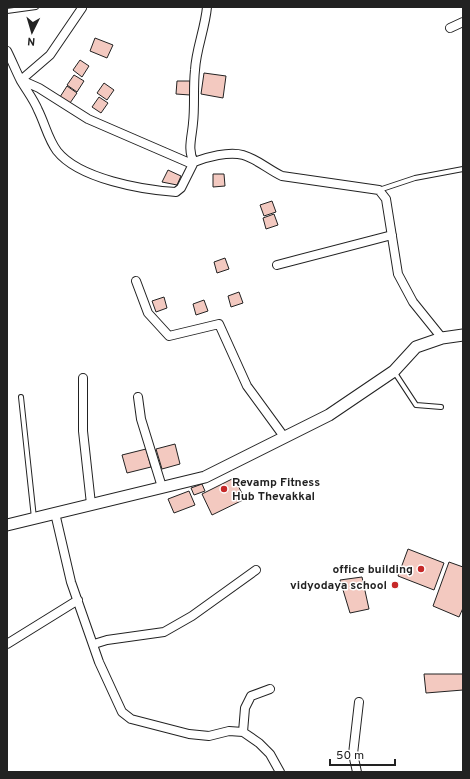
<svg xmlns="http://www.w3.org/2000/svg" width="470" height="779" viewBox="0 0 470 779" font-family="Overpass,sans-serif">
<rect width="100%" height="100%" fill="#fff"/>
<!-- building -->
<path fill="#f3c9c0" stroke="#222" d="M95,38L113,45L107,58L90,51Z
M80,60L89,66L82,77L73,70Z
M204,73L226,76L223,98L201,94Z
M74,75L84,81L77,92L67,85Z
M177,81H190V95L176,94Z
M104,83L114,90L107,100L97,93Z
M67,86L77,93L70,103L60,97Z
M99,97L108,103L101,113L92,107Z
M168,170L181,176L177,185L162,182Z
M213,174H224L225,186L213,187Z
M272,201L276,212L264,216L260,205Z
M274,214L278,225L266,229L263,218Z
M225,258L229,269L217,273L214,262Z
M239,292L243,303L231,307L228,296Z
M164,297L167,308L156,312L152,301Z
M204,300L208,311L196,315L193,304Z
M175,444L180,464L162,469L156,449Z
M146,449L151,467L127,473L122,455Z
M234,478L245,499L212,515L202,494Z
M202,484L205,491L194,495L191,488Z
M189,491L195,505L174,513L168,499Z
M408,549L444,563L434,590L398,576Z
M449,562L463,567V608L459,617L433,606Z
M362,577L369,609L350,613L340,580Z
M424,674H463V690L426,693Z"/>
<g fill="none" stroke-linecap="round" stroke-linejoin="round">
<defs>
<path id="lane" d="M7,11L36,7
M379,190L415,178L463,169
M395,373L416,405L441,407
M21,397L34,518"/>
<path id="street" d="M207,7C205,29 196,49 195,70C193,88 195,106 193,123C192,137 187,150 194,162C207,157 229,151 243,155C257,159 269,170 282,176L379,190L386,199L398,274L413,302L442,338
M82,8L50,55L21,80L39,88L88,119L192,164
M450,28L463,22
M7,51C12,61 16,71 21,81C27,91 34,100 38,110C45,124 48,139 57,151C79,179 143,190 176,192L181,188L194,162
M277,265L392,235
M136,281L148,313L169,336L219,324L247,386L285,438
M83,378V431L91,504
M138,397L141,419L162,487
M55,513L71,582L99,662L122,712L131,719L189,734L209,736L229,731L243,732L259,743L270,754L280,772
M7,644L78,600
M94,644L107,640L164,632L192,616L256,570
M243,732L245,708L251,696L270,689
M357,772L353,754L359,702"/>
<path id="secondary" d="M7,525L205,477L329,415L394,371L416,347L442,338L463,335"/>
</defs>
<!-- lane casing -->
<use href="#lane" stroke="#222" stroke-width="6"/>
<!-- street casing -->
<use href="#street" stroke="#222" stroke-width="10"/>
<!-- secondary casing -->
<use href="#secondary" stroke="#222" stroke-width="13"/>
<!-- lane -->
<use href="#lane" stroke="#fff" stroke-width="4"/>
<!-- street -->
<use href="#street" stroke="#fff" stroke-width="8"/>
<!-- secondary -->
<use href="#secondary" stroke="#fff" stroke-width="11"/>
</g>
<!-- markers -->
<g fill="#c62828" stroke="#fff" stroke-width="1.5">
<circle cx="224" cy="489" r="4"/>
<circle cx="421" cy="569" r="4"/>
<circle cx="395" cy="585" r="4"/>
</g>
<g text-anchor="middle" stroke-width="3" stroke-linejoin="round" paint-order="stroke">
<!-- poi labels -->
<g font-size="12" font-weight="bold" fill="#222" stroke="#fff" text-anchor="end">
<text x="232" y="486" text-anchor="start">Revamp Fitness<tspan x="232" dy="14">Hub Thevakkal</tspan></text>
<text x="413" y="573">office building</text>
<text x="387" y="589">vidyodaya school</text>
</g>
</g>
<!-- border -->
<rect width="470" height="779" fill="none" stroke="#222222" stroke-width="16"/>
<!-- north arrow -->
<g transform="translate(32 32) rotate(185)" stroke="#ffffff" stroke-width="3" paint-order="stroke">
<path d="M0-3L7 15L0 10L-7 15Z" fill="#222222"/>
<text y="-6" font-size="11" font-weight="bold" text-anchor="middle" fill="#222222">N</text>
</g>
<!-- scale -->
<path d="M330 759v6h65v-6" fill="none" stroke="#222222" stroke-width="2"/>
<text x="336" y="759" font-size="12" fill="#222222" stroke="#ffffff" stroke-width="3" paint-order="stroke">50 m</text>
</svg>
